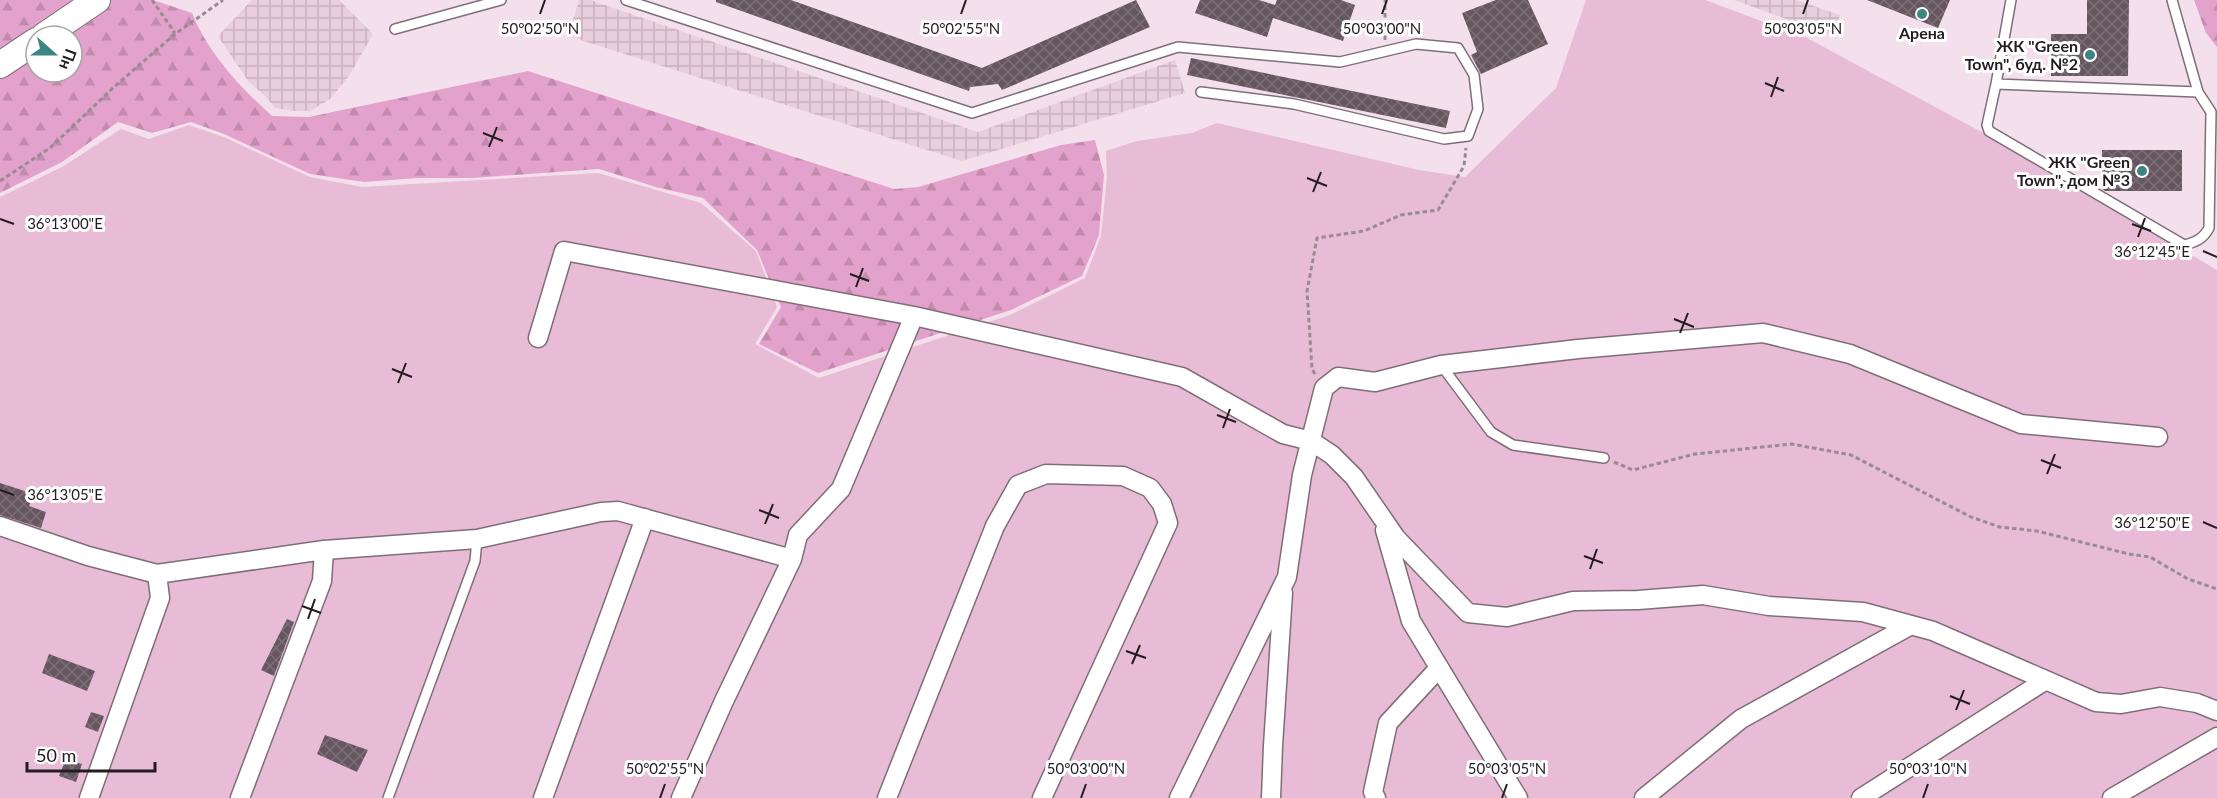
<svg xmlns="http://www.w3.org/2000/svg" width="2217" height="798" viewBox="0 0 2217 798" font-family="Lato,sans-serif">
<defs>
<pattern id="industrial-grid" width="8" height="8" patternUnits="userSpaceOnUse" patternTransform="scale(1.5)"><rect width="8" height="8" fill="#e9cfde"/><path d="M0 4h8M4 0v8" fill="none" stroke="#c8b1be"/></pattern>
<pattern id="forest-firs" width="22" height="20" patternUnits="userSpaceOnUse" patternTransform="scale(1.5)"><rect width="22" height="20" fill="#e3a2cb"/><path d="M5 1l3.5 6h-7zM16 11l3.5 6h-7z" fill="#c28bae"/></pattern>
<pattern id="building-cross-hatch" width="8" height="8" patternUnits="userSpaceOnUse" patternTransform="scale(1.5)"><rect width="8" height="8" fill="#66565f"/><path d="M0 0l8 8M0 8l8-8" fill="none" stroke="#7c6f76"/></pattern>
</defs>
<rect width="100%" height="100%" fill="#f4e0ec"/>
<!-- industrial -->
<path fill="url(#industrial-grid)" d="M252,0H339L373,34L349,76L330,99L310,111H293L275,108L266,97L248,81L218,36Z
M579,0H590L978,132L1175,60L1185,93L962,161L568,36Z
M1734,0H1797L1840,15L1833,36Z"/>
<!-- forest -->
<path fill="url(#forest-firs)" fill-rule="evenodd" d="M0,0H153L192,13C208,53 240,87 272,116L309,117L528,71L894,189L918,187L1061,145L1095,140L1104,175L1099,235L1082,276L1011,310L818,373L759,344L781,307L757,250L703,198L656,187L599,169L472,178H417L364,182L310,174L224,134L191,122L152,133L118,122L62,162L0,193ZM36,36H72V72H36Z
M2194,0H2217V47L2206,33Z"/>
<!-- garden -->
<path fill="#e8bbd6" d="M1586,0H1705L1807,38L1989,136L2217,270V798H0V197L62,167L121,129L149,139L189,125L224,137L310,177L362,187L598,173L701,203L756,251L777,307L755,344L819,378L1010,315L1085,278L1101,236L1107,177L1106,151L1137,141L1192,133L1217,123L1419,170L1465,177L1556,88Z"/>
<!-- building -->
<path fill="url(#building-cross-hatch)" d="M716,0H791L982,68L1136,0L1150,27L1002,90L998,84L970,87L969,91L716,2Z
M1200,0H1259L1275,5L1277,0H1341L1355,5L1343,41L1273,18L1267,37L1195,13Z
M1496,0H1528L1548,44L1481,74L1471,55L1477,52L1462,13Z
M1867,0H1950L1938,28Z
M2087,0H2129L2128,76H2051V34H2087Z
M1191,58L1450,111L1446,128L1187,75Z
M2102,150H2182V191H2105L2102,189Z
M0,483L34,494L29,506L46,512L41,528L0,515Z
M287,619L294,622L274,676L261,670Z
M49,654L95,671L87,691L42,673Z
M91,712L104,716L98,732L85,727Z
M325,735L368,750L357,772L317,754Z
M66,759L82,764L76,782L59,776Z"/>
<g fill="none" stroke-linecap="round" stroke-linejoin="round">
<defs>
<path id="lane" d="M626,0L972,113L1178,47L1340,62L1416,44L1458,48L1474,75L1478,109L1468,136L1444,139L1294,104L1201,92
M2011,0L1996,84L2198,92
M395,29L501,0
M1996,84L1987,125L1989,131L2184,245C2196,242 2203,239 2209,228L2211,112L2198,92L2172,0
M1441,365L1491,432L1513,445L1604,458
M388,798L475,561L477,539"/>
<path id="street" d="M538,338L564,251L914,316L1182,377L1283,434L1311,441L1332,455L1354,477L1396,538L1468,613L1507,617L1573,601L1638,600L1703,595L1769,606L1863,612L1933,631L2096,702L2121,704L2160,697L2197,703L2217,711
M0,526L88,556L157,574L324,550L477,539L601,512L618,511L792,559
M1385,530L1411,621L1518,798
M89,798L160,598L157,574
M240,798L322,581L324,550
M543,798L645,518
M681,798L724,701L792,559L798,535L841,489L914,316
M887,798L995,526L1018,485L1046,474L1123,476L1150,488L1162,504L1168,523L1042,798
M1179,798L1287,577L1302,475L1324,388L1338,377L1375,382L1441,365L1578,349L1763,333L1850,354L2021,424L2158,437
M1271,798L1273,746L1283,593
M1376,798L1373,792L1388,723L1439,668
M1644,798L1741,719L1911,625
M1861,798L2046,680
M2112,798L2217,737"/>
<path id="secondary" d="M44,36L97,0
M0,65L36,41"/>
</defs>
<!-- lane casing -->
<use href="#lane" stroke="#7f6e78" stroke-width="12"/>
<!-- street casing -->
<use href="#street" stroke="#7f6e78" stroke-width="21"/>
<!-- secondary casing -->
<use href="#secondary" stroke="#7f6e78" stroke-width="28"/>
<!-- path -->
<path stroke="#998b93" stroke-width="3" stroke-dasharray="4.5 3" stroke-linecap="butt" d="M152,0L175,33
M1385,40V0
M0,181L50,148L114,87L175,34L223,0
M1315,374L1312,369L1307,291L1317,238L1364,231L1401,215L1438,210L1464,166L1466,148
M1614,462L1633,470L1695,454L1792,444L1851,455L1971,517L2000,527L2037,531L2129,554L2150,557L2188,579L2217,589"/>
<!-- lane -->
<use href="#lane" stroke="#fff" stroke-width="9"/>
<!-- street -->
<use href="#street" stroke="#fff" stroke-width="18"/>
<!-- secondary -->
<use href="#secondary" stroke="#fff" stroke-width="26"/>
</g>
<!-- ticks -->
<path fill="none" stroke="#231c20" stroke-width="2" d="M540,14L545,0M961,14L966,0M1382,14L1387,0M1803,14L1808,0M1765,83L1784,91M1771,97L1778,77M483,133L503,141M489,147L497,127M1307,178L1327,186M1313,192L1321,172M0,219L14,224M2132,224L2151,231M2138,237L2145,218M2203,251L2217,257M850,274L869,281M856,287L863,268M1674,319L1694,327M1680,333L1688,313M392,369L412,377M398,383L406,363M1217,415L1236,422M1223,428L1230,409M2041,460L2061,468M2047,474L2055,454M0,490L14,495M759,510L779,518M2203,522L2217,528M765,524L773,504M1584,556L1603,563M1590,569L1597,549M302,606L321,613M308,619L315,599M1126,651L1146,658M1132,664L1140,645M1950,696L1970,704M1956,710L1964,690M660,798L665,784M1081,798L1086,784M1502,798L1507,784M1923,798L1928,784"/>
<!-- markers -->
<g fill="#3d8582" stroke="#fff" stroke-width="2">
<circle cx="1922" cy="14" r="6"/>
<circle cx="2090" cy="55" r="6"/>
<circle cx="2142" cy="171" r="6"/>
</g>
<g text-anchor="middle" stroke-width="6" stroke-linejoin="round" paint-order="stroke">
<!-- poi labels -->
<g font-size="16" font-weight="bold" fill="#231c20" stroke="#fff" text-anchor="end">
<text x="1922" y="39" text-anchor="middle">Арена</text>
<text x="2078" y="52">ЖК "Green<tspan x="2078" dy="18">Town", буд. №2</tspan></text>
<text x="2130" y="168">ЖК "Green<tspan x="2130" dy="18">Town", дом №3</tspan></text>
</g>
</g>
<g font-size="15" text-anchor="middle" fill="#231c20" stroke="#fff" stroke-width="6" stroke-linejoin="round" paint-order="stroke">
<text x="961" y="34">50°02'55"N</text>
<text x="540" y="34">50°02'50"N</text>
<text x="1382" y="34">50°03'00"N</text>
<text x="1803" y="34">50°03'05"N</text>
<text x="65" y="229">36°13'00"E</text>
<text x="2152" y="257">36°12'45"E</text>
<text x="65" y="500">36°13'05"E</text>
<text x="2152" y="528">36°12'50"E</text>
<text x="665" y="774">50°02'55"N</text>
<text x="1086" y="774">50°03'00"N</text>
<text x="1507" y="774">50°03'05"N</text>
<text x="1928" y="774">50°03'10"N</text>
</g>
<!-- north arrow -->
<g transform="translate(54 54) rotate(111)"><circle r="28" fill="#ffffff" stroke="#a7a4a6" stroke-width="1.5"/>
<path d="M0-4.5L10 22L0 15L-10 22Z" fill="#3d8582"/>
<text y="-9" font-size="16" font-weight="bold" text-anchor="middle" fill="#231c20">Пн</text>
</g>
<!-- scale -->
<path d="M27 762v9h128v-9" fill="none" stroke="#231c20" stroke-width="3"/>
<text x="36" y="762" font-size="18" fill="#231c20" stroke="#ffffff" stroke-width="4.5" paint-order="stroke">50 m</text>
</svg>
